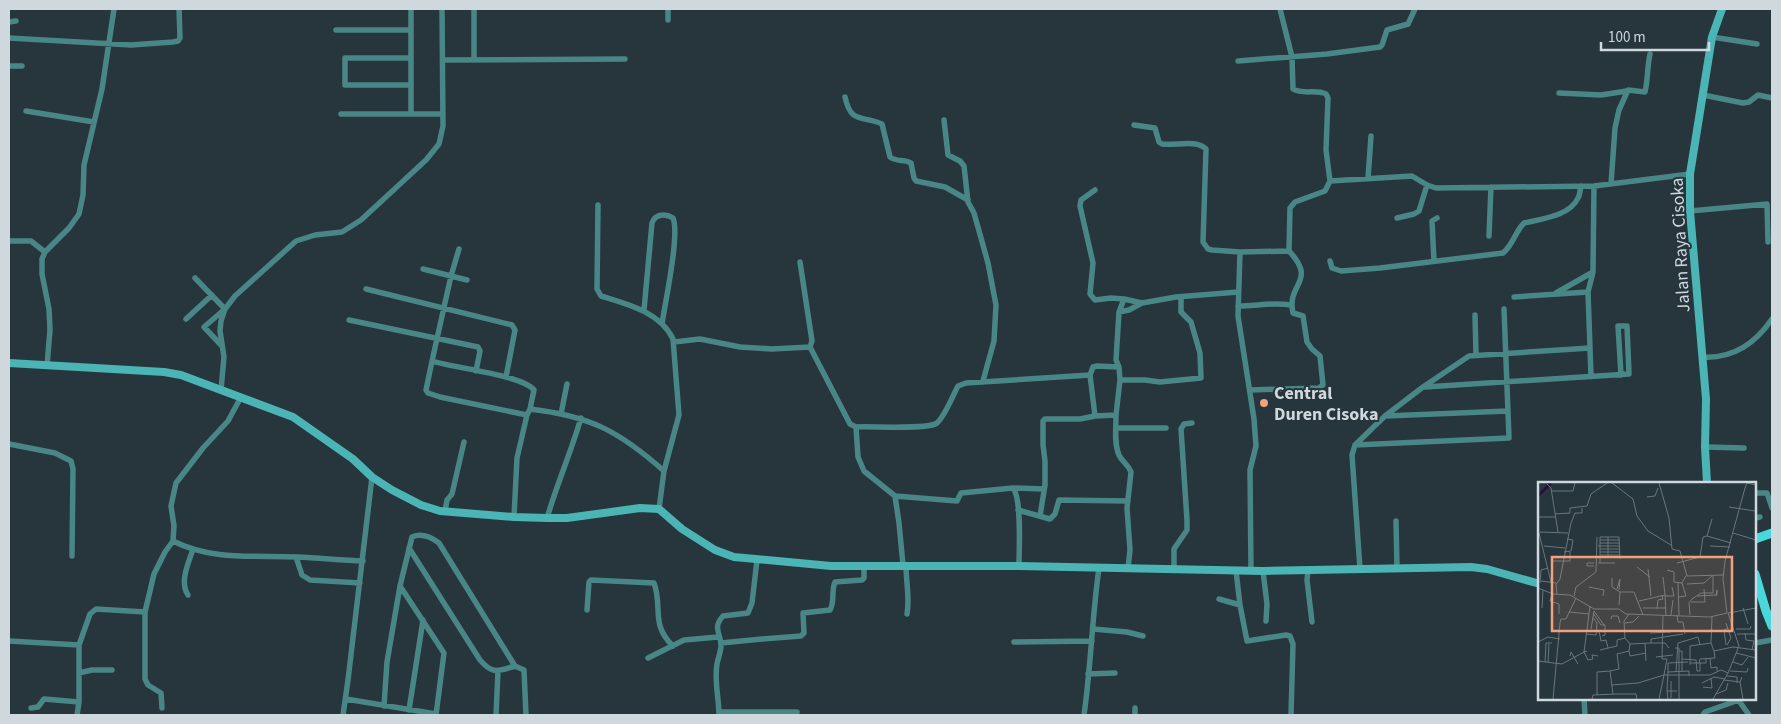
<svg xmlns="http://www.w3.org/2000/svg" width="1781" height="724" viewBox="0 0 1781 724" font-family="'Source Sans 3',sans-serif">
<rect width="100%" height="100%" fill="#27353d"/>
<g fill="none" stroke-linecap="round" stroke-linejoin="round">
<!-- street -->
<path stroke="#498686" stroke-width="5.5" d="M411,9V114
M474,9V60
M668,9V20
M1280,9L1292,57L1293,89C1303,95 1316,89 1326,94L1328,98L1326,150L1330,181L1412,176L1427,185L1436,188L1594,186L1690,174
M9,22L16,21
M336,30H411
M1712,37L1757,44
M9,38L131,45L173,42L178,41L180,38L179,9
M411,58H345V85H411
M443,60L625,59
M1238,61L1327,54L1380,47L1382,45L1387,30L1408,24L1415,9
M9,66H22
M1559,93L1601,95L1627,91
M1703,95L1743,103L1749,102L1758,95L1772,98
M845,97C851,125 863,115 882,124L890,157C896,162 905,159 911,163L914,178L916,181L945,187L968,200
M26,111L94,122
M341,114H443
M944,120L948,155L960,161L964,166L968,202L974,213L988,263L996,305L994,341L983,381
M1134,125L1155,128L1159,142L1162,144C1176,146 1196,139 1206,149L1203,242L1208,249L1212,250L1240,252L1289,251L1290,208L1295,202L1325,191L1330,181
M1368,179L1371,136
M1611,184L1615,128L1619,110L1628,90L1645,92C1648,79 1647,68 1650,54
M598,205L597,289L601,296C627,304 660,312 673,339L679,415L664,471
M1690,211L1767,204L1768,242
M1397,218L1414,214L1419,211L1427,185
M1489,236L1491,187
M9,241H31L45,252
M1240,252L1238,316L1254,419L1256,446L1250,470L1251,571
M1330,261L1332,268L1341,271L1380,268L1503,253C1513,245 1515,232 1524,223C1541,219 1570,216 1578,198C1580,195 1580,190 1581,186
M1434,261L1432,221L1437,218
M800,262L812,341L810,347
M423,269L467,280
M195,278L225,309L204,327L221,345
M366,289L512,325L515,330L506,377
M1556,293L1593,272
M1514,297L1588,292
M1124,299L1142,303L1176,297L1238,292
M1238,306C1256,306 1273,302 1291,305
M644,310L652,223C655,214 665,213 673,218C680,234 665,303 662,324
M1119,312L1129,310L1142,303
M1475,315L1476,355
M186,319L212,295
M349,320L478,347L480,351L476,371
M674,342L700,339L740,347L772,349L810,347L850,424L856,427C871,426 928,430 937,423C945,416 953,395 958,386L966,383L1090,375L1093,367L1097,366L1119,367L1116,360L1119,312L1124,299L1111,298L1095,300L1090,294L1093,263L1080,206L1081,200L1095,190
M1590,348L1591,377
M1702,357C1733,359 1755,344 1772,319
M432,361C453,368 523,375 534,390L530,409L527,415L440,397L428,393L426,390Z
M432,361L451,276L459,249
M47,366L50,330L49,309L42,274V259L45,252L69,228L79,214L83,195L84,165L102,89L114,9
M1120,380H1145L1160,382L1201,378L1200,353L1191,322L1181,312V297
M1425,387L1629,374L1627,326H1618L1621,375
M221,390L224,357L220,331L221,321L225,309L235,296L296,241L315,235L342,232L361,220L426,160L439,144L443,126L442,9
M1250,390L1319,388L1323,385L1320,356L1312,349L1307,342L1303,316L1293,313C1286,283 1318,282 1289,251
M530,409C590,416 619,431 664,471L659,509
M561,414L567,384
M1116,415C1116,427 1114,444 1119,455C1122,462 1128,464 1131,472L1127,508L1130,550L1128,568
M1095,416L1116,415L1120,380L1119,367
M1385,416L1508,411
M856,427L858,457L864,471L895,496L899,523L903,565
M1116,428H1166
M9,444L55,453L71,461L73,469L72,556
M1355,445L1509,438L1504,309
M1705,447L1744,448
M1013,488L1044,489
M1755,493H1767L1772,508
M895,496L957,501L961,493L1013,488C1022,498 1019,551 1019,566
M1018,510L1050,519L1055,514L1059,500L1128,501
M445,511L447,500L452,494L464,442
M1040,516L1045,485V461L1043,445V421L1045,419H1080L1095,416L1090,375
M514,517L517,458L527,415
M547,518C557,484 571,452 581,418
M1755,518L1760,517
M1396,521L1397,568
M173,541C212,561 256,555 298,557C319,558 341,560 363,561
M409,548L480,660C493,675 498,671 515,666L524,670L526,715
M296,557L302,575L310,580L360,583
M906,565C906,582 910,598 907,614
M1174,568V549L1187,530V520L1181,429L1184,424L1192,423
M1360,569L1352,455L1355,445L1385,416L1423,387L1469,356L1590,348L1588,292L1593,272L1594,186
M1236,571L1240,605L1247,641L1286,635L1290,636L1293,644L1291,715
M1263,571L1267,604L1266,621
M1308,571L1307,580L1312,622
M400,586L444,653L436,715
M188,595C179,582 189,562 193,549
M1219,599L1240,605
M587,610L589,582L591,580L654,583C663,607 650,624 673,646
M145,612V679L148,685L161,693L162,708
M1093,629L1127,632L1143,636
M9,641L79,645
M1014,642L1092,641
M721,643L762,639L801,636L804,633L803,613L830,610C835,602 831,591 835,582L862,580L864,578V566
M1755,643L1772,640
M648,658L684,640L718,637
M79,673L92,670H112
M1088,674L1115,673
M1584,698L1585,715
M1737,698L1749,715
M346,699L436,714
M384,706L387,662L400,586L412,537C421,533 431,537 439,543L515,666
M31,708L38,707L44,699L79,702
M1135,708V715
M409,710L423,620
M719,712H797
M77,715L79,702V645L90,614L96,609L145,612L154,574L165,552L173,541L174,526L171,506L176,483L203,448L228,421L241,397
M343,715L348,680L372,477
M496,715L498,671
M719,715C719,698 714,681 717,664C718,658 721,652 721,645C721,634 712,628 723,616L748,613L752,603L757,560
M1084,715C1091,666 1092,617 1099,568
M1703,715L1705,712L1739,700"/>
<!-- secondary -->
<path stroke="#4bb4b5" stroke-width="8" d="M9,363L164,372L181,375L293,417L353,459L372,477L392,490L421,505L440,511L514,517L547,518H567L640,508L659,509L682,529L715,550L734,557L831,566H1019L1263,571L1471,567L1487,569L1540,584
M1707,483L1705,447L1706,399L1690,211V174L1712,37L1722,9"/>
<!-- primary -->
<path stroke="#48d8d9" stroke-width="9" d="M1755,539L1772,533
M1755,574L1766,611L1772,626"/>
</g>
<!-- markers -->
<circle fill="#f1a17c" stroke="#27353d" stroke-width="2" cx="1264" cy="403" r="5"/>
<g text-anchor="middle" stroke-width="4" stroke-linejoin="round" paint-order="stroke">
<!-- street labels -->
<g font-size="18" fill="#cfd8dd" stroke="#27353d">
<text transform="translate(1680 245) rotate(-93)" y="6">Jalan Raya Cisoka</text>
</g>
<!-- poi labels -->
<g font-size="18" font-weight="bold" fill="#cfd8dd" stroke="#27353d" text-anchor="start">
<text x="1274" y="399">Central<tspan x="1274" dy="21">Duren Cisoka</tspan></text>
</g>
</g>
<!-- overview -->
<g transform="translate(1538 482)">
<rect width="218" height="218" fill="#27353d"/>
<path fill="none" stroke="#24113c" stroke-width="2.5" d="M0,14L13,1"/>
<path fill="none" stroke="#6a767d" stroke-width="1" d="M74,1L95,17L99,34L110,49L133,63M121,1L131,36L134,67L142,69L149,94L185,93M9,2L13,6L20,50M14,9H35L37,1M109,15L117,14L120,6M191,25L217,29M17,32L32,31V26L49,24L53,12L69,1M0,35H17M0,47L13,100M2,50L30,51M195,51L218,58M169,54L193,61M70,55V75M62,58H81M62,61H81M6,64L27,66M60,64H81M172,64L192,65M62,67H82M26,70L33,69L34,64L35,58L29,57M62,70H82M62,73H82M14,79H32V70M56,81H49V84H56M60,81H77M62,81V55H81L82,77M139,81L162,75L165,55L169,54L174,37M99,85L112,95M110,87L113,114M129,88L136,90V100L144,101L148,94M74,96V105L82,110L81,123M3,99L18,101M2,101L3,88L10,86M140,101L141,133M149,102L166,101L174,94M51,105L66,108L65,114M0,106L15,112L32,113L56,127H81L88,132L172,135L189,131L185,97L187,79L207,6L209,1L218,3M79,107L82,97L81,108M82,110H96L105,133M14,112L12,119L21,122V132M19,112L18,102L22,97L33,41L37,31H44V26M127,113L128,133M36,114L38,105L58,90L59,55M127,114H136L134,105M159,114L179,113V108L178,113M141,115L148,114L144,101M101,119L127,113L125,95M153,120H167L166,107M4,126L5,108M105,126H128M205,126L210,142M119,127L120,118L125,117L124,113M31,130L51,132M55,131L63,143H67V153L64,154M125,133L124,177H129L126,193H172L183,188L190,191M133,133L135,118M139,133L140,140H145L147,152M152,133L151,121L154,117L163,111H175V94M73,137L74,134H80L82,141M87,141L95,140L101,134M188,141L193,156L189,163M53,147L56,129L66,143M198,147H212L213,144M61,149L63,159L68,158L70,166M156,150L175,148M112,151L133,150M207,151L208,158L216,159L214,168M48,152L58,153L59,141L55,136M199,152H218M87,156L86,139L91,132M0,160L10,155L22,157M107,161L108,179M113,161H127L131,166M173,161L176,169L195,165L218,168M92,162L113,161V157L145,152M188,163L186,148L190,146M137,166H141V217M62,168L79,164V158L87,156L92,162L91,169L79,172L81,187L72,189L75,212M49,169L46,170L50,178L55,177L54,173L60,174M91,169L92,174L108,171M141,169H144V189M198,171L218,176M32,174L33,170L40,182M118,175L135,173M172,176L173,186L179,185V189M144,177L158,178L159,189H162V181M0,179L24,182L46,170L52,124M7,180L8,161H14M10,180L11,162M195,180L204,183L210,175M152,181H168V177M161,181L162,177L177,176L176,169M152,183V164L173,161L174,135M192,189L209,190L210,186M130,190V181L150,180M138,190L140,161L160,155L162,163M189,194L199,195V201M186,198L202,200L204,195M202,200L205,217M164,201L176,195L187,197M73,203L100,201L126,193L121,217M165,205L174,206L173,196M129,209L130,190L151,189V194M178,212L188,208L190,201M59,213V190L72,189M133,216V199M15,217L22,141L23,137H28L38,116M54,217L55,213L78,212H98L99,217M130,217L129,209H139M175,217L190,191L201,164L190,131L218,126"/>
<path fill="#f1a17c" fill-opacity="0.15" stroke="#f1a17c" stroke-width="2.5" d="M14,75H194V149H14Z"/>
<rect width="218" height="218" fill="none" stroke="#cfd8dd" stroke-width="2.5"/>
</g>
<!-- border -->
<rect width="1781" height="724" fill="none" stroke="#cfd8dd" stroke-width="20"/>
<!-- scale -->
<path d="M1601 42v8h108v-8" fill="none" stroke="#cfd8dd" stroke-width="2.5"/>
<text x="1608" y="42" font-size="15" fill="#cfd8dd" stroke="#27353d" stroke-width="4" paint-order="stroke">100 m</text>
</svg>
